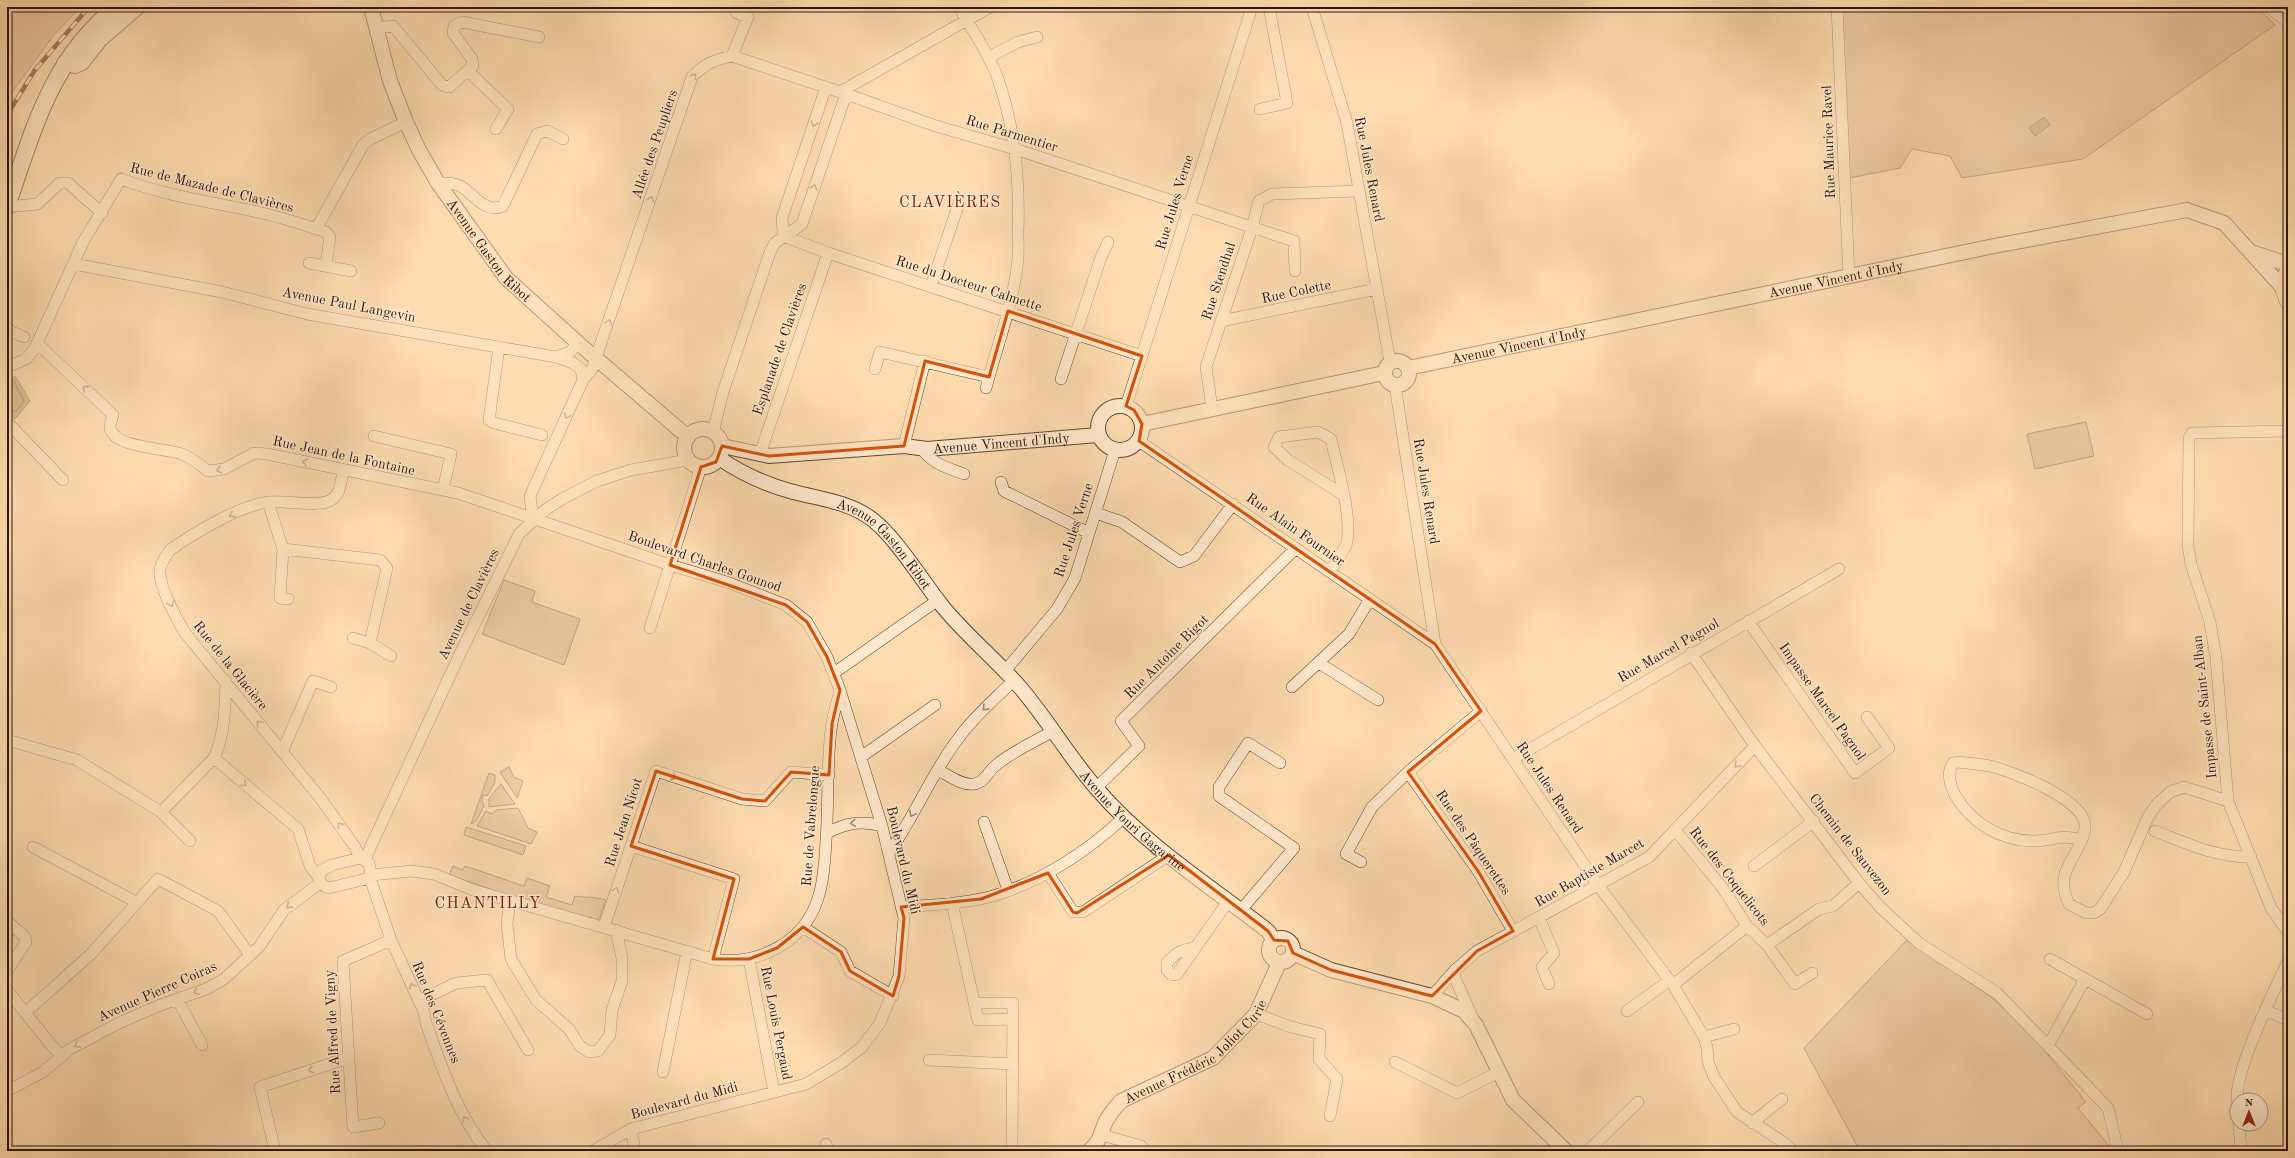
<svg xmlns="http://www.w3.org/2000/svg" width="2295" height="1158" viewBox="0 0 2295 1158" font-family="'Old Standard TT',serif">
<rect width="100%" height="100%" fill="#ffddb0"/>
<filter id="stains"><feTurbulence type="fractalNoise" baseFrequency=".005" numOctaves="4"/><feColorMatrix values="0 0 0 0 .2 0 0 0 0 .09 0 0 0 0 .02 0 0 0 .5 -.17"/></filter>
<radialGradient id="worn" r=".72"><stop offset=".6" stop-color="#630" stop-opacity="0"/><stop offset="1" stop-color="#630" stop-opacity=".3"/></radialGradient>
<!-- green -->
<path fill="#dbbb94" stroke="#836850" d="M7,7L34,11L39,7H80L54,35L7,99Z
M1837,7H2257L2275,25L2083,159L1962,178L1950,156L1912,149L1900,168L1844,179Z
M2086,422L2094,456L2035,469L2027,434Z
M504,580L535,591L532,602L580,619L564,665L482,634Z
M509,767L514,777L523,781L517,798L500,772Z
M489,773L495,775V782L487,796L483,795L482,800L484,806L476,821L471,824Z
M501,784L515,804L489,807V799Z
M518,808L528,828L537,832L531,844L477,826L486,811L492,814L496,810Z
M466,827L526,846L523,855L464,835Z
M453,866L463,870L465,866L524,886L527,878L550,886L546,897L572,905L575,896C586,898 594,896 606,900L599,920L516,898L449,875Z
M1907,940L1991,997L2028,1030L2086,1102L2078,1108L2110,1147L2109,1151H1860L1804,1048Z"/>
<!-- water -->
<path fill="#b79978" stroke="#7f644d" d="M2044,117L2050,125L2035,136L2029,128Z
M7,377H16L30,401L15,419L7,411Z"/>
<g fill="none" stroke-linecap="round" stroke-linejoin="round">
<!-- shore -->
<path stroke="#715742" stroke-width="1" d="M7,380L14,381L24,401L16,412L7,408"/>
<defs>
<path id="minor" d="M1312,7L1347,123L1390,362
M1837,7L1849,277
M2268,7L2288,22
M375,28L393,26L442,85L449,87L473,66L472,59L453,33L454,26L462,22L539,37
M732,56L748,17L737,13L734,7
M989,57L1018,42L1037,37
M468,71L508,109L496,129
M840,92L990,7
M1260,109L1287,103L1269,7
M438,183C446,183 455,182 462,187C474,195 486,214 503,206L537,134L547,131L563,139
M7,207L37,204L60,183H68L102,213
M316,229L363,145L370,139L406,122
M786,237L828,253L1142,356
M786,237L783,231L782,218L826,87
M309,263L351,271
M74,264L222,292L307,314L556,357L573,363L581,369L583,380
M931,286L959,203
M1221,321L1377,289
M7,328L12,332L24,337
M37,343L113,415C112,418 110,423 110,427C112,448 166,448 182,454C192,458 200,465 208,471L224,469L254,453L267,454L458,493L670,565L727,582L786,605L807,622L827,657L840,690L882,826L904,918L899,976L880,1023L862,1047L841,1063L806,1084L631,1129L593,1151
M499,347L489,420L494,423L542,435
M556,357L570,352L578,343
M7,367L26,359L35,348L83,242L121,179C166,196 212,202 258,212C281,217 304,225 326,232L330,237L326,266
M875,369L880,352L989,377C999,341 1012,305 1017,268C1019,256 1018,244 1018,232C1020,179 1015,127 997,76C988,52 972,30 959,7
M1061,379L1100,260L1108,242
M1395,385L1435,644L1598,885L1673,985L1704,1037L1707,1047L1708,1062L1714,1077L1737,1112L1786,1144L1793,1151
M986,388L989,377
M1126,406L1252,7
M1212,408L1206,367L1252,228L1259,201L1272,194L1359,191
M7,422L63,480
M2288,431L2192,433L2189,438L2188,545L2191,564L2210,622L2216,658L2228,801L2271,908L2288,932
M713,432L723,392L770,252L775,243L802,224L846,94
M374,436L451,454L443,490
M1139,441L1435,644
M904,446L925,361
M922,449C932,464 948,468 964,474
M760,454L828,253
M343,470C341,481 341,494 331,500C318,508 284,500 268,502C239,506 194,533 170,550C166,556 161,562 160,570C158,585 177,620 185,633L321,799L355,847L360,858
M1001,482L1004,491L1089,533
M268,502L283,549L380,560L387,568L370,643
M1096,513L1122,522L1180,562L1194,556L1233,504
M533,520L530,496L583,380L592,369L692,77C704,64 714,60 732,56L846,94L936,126L1015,149L1294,241L1295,271
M283,549L280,598L288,599
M1330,571C1335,562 1345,551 1347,542C1352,515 1337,466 1331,439L1318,432L1279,437L1274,447L1288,460L1342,494
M1748,621L1855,773L1889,748L1867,717
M650,628L701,467
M353,638L370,643L391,656
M1691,653L1755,746L1859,883L1880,907L1919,943L1997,993L2108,1108L2118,1151
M1319,663L1378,700
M1005,671L1057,609L1075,578L1115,450
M834,673L938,600
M1292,687L1349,634L1370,599
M7,740L77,760L161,812L190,841
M282,752L313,681L331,687
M861,757L935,705
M214,758L298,829L310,866L319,878
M1513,759L1839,569
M938,770C948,775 962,786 974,784C984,783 988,772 995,766C1011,752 1034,742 1053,731
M1408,772L1478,871L1513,931
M1096,788L1139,746L1121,721L1296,548
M161,812L214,758C225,734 225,708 226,681
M984,822L1008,890
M1675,830L1722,887L1747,926L1767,945L1795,984L1812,973
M2155,831C2186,843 2217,858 2251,857
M827,833C846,823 861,820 882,826
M2081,840C2059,834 2057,840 2036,841C2003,842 1972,824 1955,795C1950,785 1946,773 1953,763L1957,762C1968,763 1979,764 1990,766C2013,772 2089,800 2085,829C2081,857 2052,869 2069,904L2086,913H2094L2101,908L2124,872L2148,817L2157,804L2170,792L2184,787L2228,801
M631,846L734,879L713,959
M33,847L136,902
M889,853C916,814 934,768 964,731C979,712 997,697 1013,681
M360,858L369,863L371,875L370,878L329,888C319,885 318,879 322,870L332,865Z
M365,859L459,656L519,534L545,510L562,499L597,481L631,470L688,460
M1361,862L1346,854L1372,807L1408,772L1481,711
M1754,866L1814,821
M1048,873L1073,912H1083L1169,855
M371,875L411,871L434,874L473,890L713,959C759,966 806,942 819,895C824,879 825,859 826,841C829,803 826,761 832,723C834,712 837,701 840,691
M370,878L391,940L424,1012L426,1023C442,1068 457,1114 487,1151
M510,901L507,923L511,959L536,1000L569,1029L580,1046L589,1052L598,1051L610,1035L612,1010L622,981V958L616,930
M952,903L978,1020L1013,1019
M901,907C931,905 963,904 993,896C1040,882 1087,852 1123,818
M1241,910L1294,848L1219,796V787L1248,743L1280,763
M1539,918L1554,953L1542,967L1549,984
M7,921L25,937L26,942L7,971
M604,927L656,771L742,799L765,801L791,772L829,775
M803,927L841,952L850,971L893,996
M1767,945L1819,909L1833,906L1859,883
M1194,948C1181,950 1175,953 1167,963V970L1172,975L1177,974L1229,900
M749,959L774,1092
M2050,959L2147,1014
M1455,970V978L1473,1019
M1673,985L1747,926
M7,990L51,1045L62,1056
M1432,996L1455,970L1477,951L1649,857L1755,746
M177,999L202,1045
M419,1001L456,983L487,980L528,1050
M975,1003H1013L1012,1151
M2265,1010L2288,1020
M1627,1011L1670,980
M25,1013L91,954L158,879L218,911L250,955
M1256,1014L1291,1027L1320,1034L1319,1059L1337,1079L1330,1116
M1704,1037L1734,1029
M2048,1046L2085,979
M929,1060L1013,1064
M1395,1062L1457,1093L1499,1072
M663,1072L687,951
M7,1091L43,1072L70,1049L119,1023L158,1006L206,989L224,979L259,947L284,910L320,883
M2237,1100C2235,1069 2274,991 2288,961
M379,1123L353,1127L343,961L391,940
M1752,1123L1782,1099
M2239,1124L2241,1151
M631,1129L635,1151
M1102,1135L1141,1146L1145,1151
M826,1144L828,1151
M275,1151L260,1087L348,1058
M1588,1151L1638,1102"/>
<g id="tertiary">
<path id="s1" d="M371,7L390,81L406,122L419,150L438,183L506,278L578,343L688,437"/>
<path d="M64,63L75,66L82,63L100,40L138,7"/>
<path d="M2254,253L2281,262L2288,261"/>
<circle cx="1397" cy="373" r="12"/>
<path id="s2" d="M1408,368L1994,246L2187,210L2224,223L2284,289"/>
<circle cx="1120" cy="428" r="22"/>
<path d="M1142,424L1384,373"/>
<circle cx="703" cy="448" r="19"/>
<path id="s3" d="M722,446L769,456L904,446L927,449L1098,435"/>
<path id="s4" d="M719,458C741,473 764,484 790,491C818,499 849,501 873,520C897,539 923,582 943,607C966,635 994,658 1018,685C1047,718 1068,756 1097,789C1145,845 1210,886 1268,931L1274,940"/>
<circle cx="1281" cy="950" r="12"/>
<path d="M1293,953L1331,970L1432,996L1464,1011L1476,1025L1513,1100L1566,1151"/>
<path id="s5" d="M1089,1151C1101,1141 1100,1134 1106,1121C1110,1113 1116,1107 1121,1101L1213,1058L1256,1014L1279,963"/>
</g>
<path id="secondary" d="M7,206C34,129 50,61 116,7"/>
<path id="primary" d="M2288,270L2284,289L2288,301"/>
</defs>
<!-- minor casing -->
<use href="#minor" stroke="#604735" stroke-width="12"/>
<!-- tertiary casing -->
<use href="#tertiary" stroke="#604735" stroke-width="16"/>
<!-- secondary casing -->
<use href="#secondary" stroke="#2b150c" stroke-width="18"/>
<!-- primary casing -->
<use href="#primary" stroke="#2b150c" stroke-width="18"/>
<!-- minor -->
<use href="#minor" stroke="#ffe9cc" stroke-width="11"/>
<!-- tertiary -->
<use href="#tertiary" stroke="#ffe9cc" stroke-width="14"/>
<!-- secondary -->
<use href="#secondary" stroke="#ffe9cc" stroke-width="16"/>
<!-- primary -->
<use href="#primary" stroke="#ffddb0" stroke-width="17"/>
<defs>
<path id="rail" d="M7,115L35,70L89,7"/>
</defs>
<!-- rail casing -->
<use href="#rail" stroke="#2b150c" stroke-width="4.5"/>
<!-- rail -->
<use href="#rail" stroke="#ffe9cc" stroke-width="3" stroke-dasharray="9" stroke-linecap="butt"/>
</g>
<!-- one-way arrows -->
<defs><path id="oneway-chevron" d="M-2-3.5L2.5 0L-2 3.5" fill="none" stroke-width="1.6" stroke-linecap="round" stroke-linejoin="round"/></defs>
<g stroke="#a08a76">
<use href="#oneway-chevron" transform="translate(694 76) rotate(-56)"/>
<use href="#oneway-chevron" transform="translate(814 124) rotate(108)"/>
<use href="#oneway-chevron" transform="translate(814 187) rotate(-72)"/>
<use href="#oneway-chevron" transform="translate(651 199) rotate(-71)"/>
<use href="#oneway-chevron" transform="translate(609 322) rotate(-71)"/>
<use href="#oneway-chevron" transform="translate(85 388) rotate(-139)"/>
<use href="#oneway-chevron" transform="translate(567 416) rotate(115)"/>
<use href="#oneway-chevron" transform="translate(305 462) rotate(-168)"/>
<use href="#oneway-chevron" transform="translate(219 470) rotate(166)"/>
<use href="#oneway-chevron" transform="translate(232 515) rotate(151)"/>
<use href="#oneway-chevron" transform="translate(171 604) rotate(68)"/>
<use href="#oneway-chevron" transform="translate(985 708) rotate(135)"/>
<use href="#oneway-chevron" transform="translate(259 723) rotate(-129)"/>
<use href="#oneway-chevron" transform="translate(1737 765) rotate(133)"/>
<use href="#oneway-chevron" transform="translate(674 777) rotate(18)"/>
<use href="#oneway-chevron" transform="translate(244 784) rotate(40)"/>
<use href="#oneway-chevron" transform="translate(912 814) rotate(118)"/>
<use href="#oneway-chevron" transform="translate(853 823) rotate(175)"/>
<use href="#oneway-chevron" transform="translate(340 825) rotate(-125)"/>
<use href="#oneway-chevron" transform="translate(616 890) rotate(-71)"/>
<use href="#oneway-chevron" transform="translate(289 906) rotate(140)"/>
<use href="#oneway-chevron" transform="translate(412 986) rotate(-115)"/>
<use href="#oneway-chevron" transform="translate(196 992) rotate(160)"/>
<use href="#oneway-chevron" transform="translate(77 1045) rotate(152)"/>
<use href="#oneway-chevron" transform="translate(311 1070) rotate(162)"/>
<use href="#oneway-chevron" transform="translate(465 1119) rotate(-118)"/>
</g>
<!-- marked area -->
<path d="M0 0H2295V1158H0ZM1008,311L1142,356L1126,406L1134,410L1142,424L1139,441L1435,644L1481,711L1408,772L1478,871L1513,931L1477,951L1432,996L1331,970L1293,953L1288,941L1274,940L1268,931L1169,855L1077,913L1073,912L1048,873L981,899L901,907L904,918L899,976L893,996L850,971L841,952L803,927L777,948L749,959H713L734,879L631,846L656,771L742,799L765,801L791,772L829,775L832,724L840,690L827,657L807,622L786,605L670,565L701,467L716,462L722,446L769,456L904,446L925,361L989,377Z" fill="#ffddb0" fill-opacity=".55" fill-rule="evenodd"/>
<path fill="none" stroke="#d5520c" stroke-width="3" stroke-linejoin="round" d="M1008,311L1142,356L1126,406L1134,410L1142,424L1139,441L1435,644L1481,711L1408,772L1478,871L1513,931L1477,951L1432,996L1331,970L1293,953L1288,941L1274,940L1268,931L1169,855L1077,913L1073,912L1048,873L981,899L901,907L904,918L899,976L893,996L850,971L841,952L803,927L777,948L749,959H713L734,879L631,846L656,771L742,799L765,801L791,772L829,775L832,724L840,690L827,657L807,622L786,605L670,565L701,467L716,462L722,446L769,456L904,446L925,361L989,377Z"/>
<g text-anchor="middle" stroke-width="3" stroke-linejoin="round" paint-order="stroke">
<!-- street labels -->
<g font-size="14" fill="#2b150c" stroke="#ffe9cc">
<text transform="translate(1012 133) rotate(17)" y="5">Rue Parmentier</text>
<text transform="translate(1828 142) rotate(-92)" y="5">Rue Maurice Ravel</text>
<text transform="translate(654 144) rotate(-71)" y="5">Allée des Peupliers</text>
<text transform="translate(1370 169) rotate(79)" y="5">Rue Jules Renard</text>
<text transform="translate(212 187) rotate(14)" y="5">Rue de Mazade de Clavières</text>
<text transform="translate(1174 202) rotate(-73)" y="5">Rue Jules Verne</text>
<text dy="5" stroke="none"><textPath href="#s1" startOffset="274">Avenue Gaston Ribot</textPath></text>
<text dy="5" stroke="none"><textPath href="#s2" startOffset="437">Avenue Vincent d'Indy</textPath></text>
<text transform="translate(1218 281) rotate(-72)" y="5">Rue Stendhal</text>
<text transform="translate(969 283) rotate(18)" y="5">Rue du Docteur Calmette</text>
<text transform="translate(1296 291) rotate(-12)" y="5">Rue Colette</text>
<text transform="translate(349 304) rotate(11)" y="5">Avenue Paul Langevin</text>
<text dy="5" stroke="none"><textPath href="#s2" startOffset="113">Avenue Vincent d'Indy</textPath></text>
<text transform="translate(779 349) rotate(-71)" y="5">Esplanade de Clavières</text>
<text dy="5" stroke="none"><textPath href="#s3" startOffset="281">Avenue Vincent d'Indy</textPath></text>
<text transform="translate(344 455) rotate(12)" y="5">Rue Jean de la Fontaine</text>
<text transform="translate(1427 491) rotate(81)" y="5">Rue Jules Renard</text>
<text transform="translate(1296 529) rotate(35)" y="5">Rue Alain Fournier</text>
<text transform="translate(1073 530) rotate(-72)" y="5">Rue Jules Verne</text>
<text dy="5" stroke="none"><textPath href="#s4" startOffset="191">Avenue Gaston Ribot</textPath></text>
<text transform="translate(705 561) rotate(19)" y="5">Boulevard Charles Gounod</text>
<text transform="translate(468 604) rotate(-64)" y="5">Avenue de Clavières</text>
<text transform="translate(1668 650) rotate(-30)" y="5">Rue Marcel Pagnol</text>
<text transform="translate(1166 656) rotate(-45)" y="5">Rue Antoine Bigot</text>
<text transform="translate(231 665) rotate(51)" y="5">Rue de la Glacière</text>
<text transform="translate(1823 701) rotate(55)" y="5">Impasse Marcel Pagnol</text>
<text transform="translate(2204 707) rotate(-96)" y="5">Impasse de Saint-Alban</text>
<text transform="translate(1550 787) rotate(56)" y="5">Rue Jules Renard</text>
<text dy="5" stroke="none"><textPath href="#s4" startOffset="566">Avenue Youri Gagarine</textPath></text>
<text transform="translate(623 822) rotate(-72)" y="5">Rue Jean Nicot</text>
<text transform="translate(810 826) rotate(-86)" y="5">Rue de Vabrelongue</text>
<text transform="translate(1474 842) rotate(56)" y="5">Rue des Pâquerettes</text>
<text transform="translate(1851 844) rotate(52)" y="5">Chemin de Sauvezon</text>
<text transform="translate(904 860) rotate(77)" y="5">Boulevard du Midi</text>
<text transform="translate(1589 872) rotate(-30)" y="5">Rue Baptiste Marcet</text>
<text transform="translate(1730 876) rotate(52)" y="5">Rue des Coquelicots</text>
<text transform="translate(157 991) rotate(-24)" y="5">Avenue Pierre Coiras</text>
<text transform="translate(437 1012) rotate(68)" y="5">Rue des Cévennes</text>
<text transform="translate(777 1023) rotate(79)" y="5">Rue Louis Pergaud</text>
<text transform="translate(332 1032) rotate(-93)" y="5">Rue Alfred de Vigny</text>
<text dy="5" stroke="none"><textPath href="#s5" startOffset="151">Avenue Frédéric Joliot Curie</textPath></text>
<text transform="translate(684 1100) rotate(-15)" y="5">Boulevard du Midi</text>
</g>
<!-- quarter labels -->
<g font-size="16" letter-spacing="1" fill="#7a1f14" stroke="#ffe9cc">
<text x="950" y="207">CLAVIÈRES</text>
<text x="488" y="908">CHANTILLY</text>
</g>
</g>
<!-- margin -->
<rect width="2295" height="1158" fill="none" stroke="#ffddb0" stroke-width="24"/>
<rect x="8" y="8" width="2279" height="1142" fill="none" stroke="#2b150c" stroke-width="2"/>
<rect x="12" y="12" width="2271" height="1134" fill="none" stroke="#2b150c"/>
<!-- north arrow -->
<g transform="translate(2249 1112)"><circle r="19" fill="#ffe9cc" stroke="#aa947f"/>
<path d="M0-3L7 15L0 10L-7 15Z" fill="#8f2418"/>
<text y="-6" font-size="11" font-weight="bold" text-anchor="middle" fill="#2b150c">N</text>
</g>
<rect width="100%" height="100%" filter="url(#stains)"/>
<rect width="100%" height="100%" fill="url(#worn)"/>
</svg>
